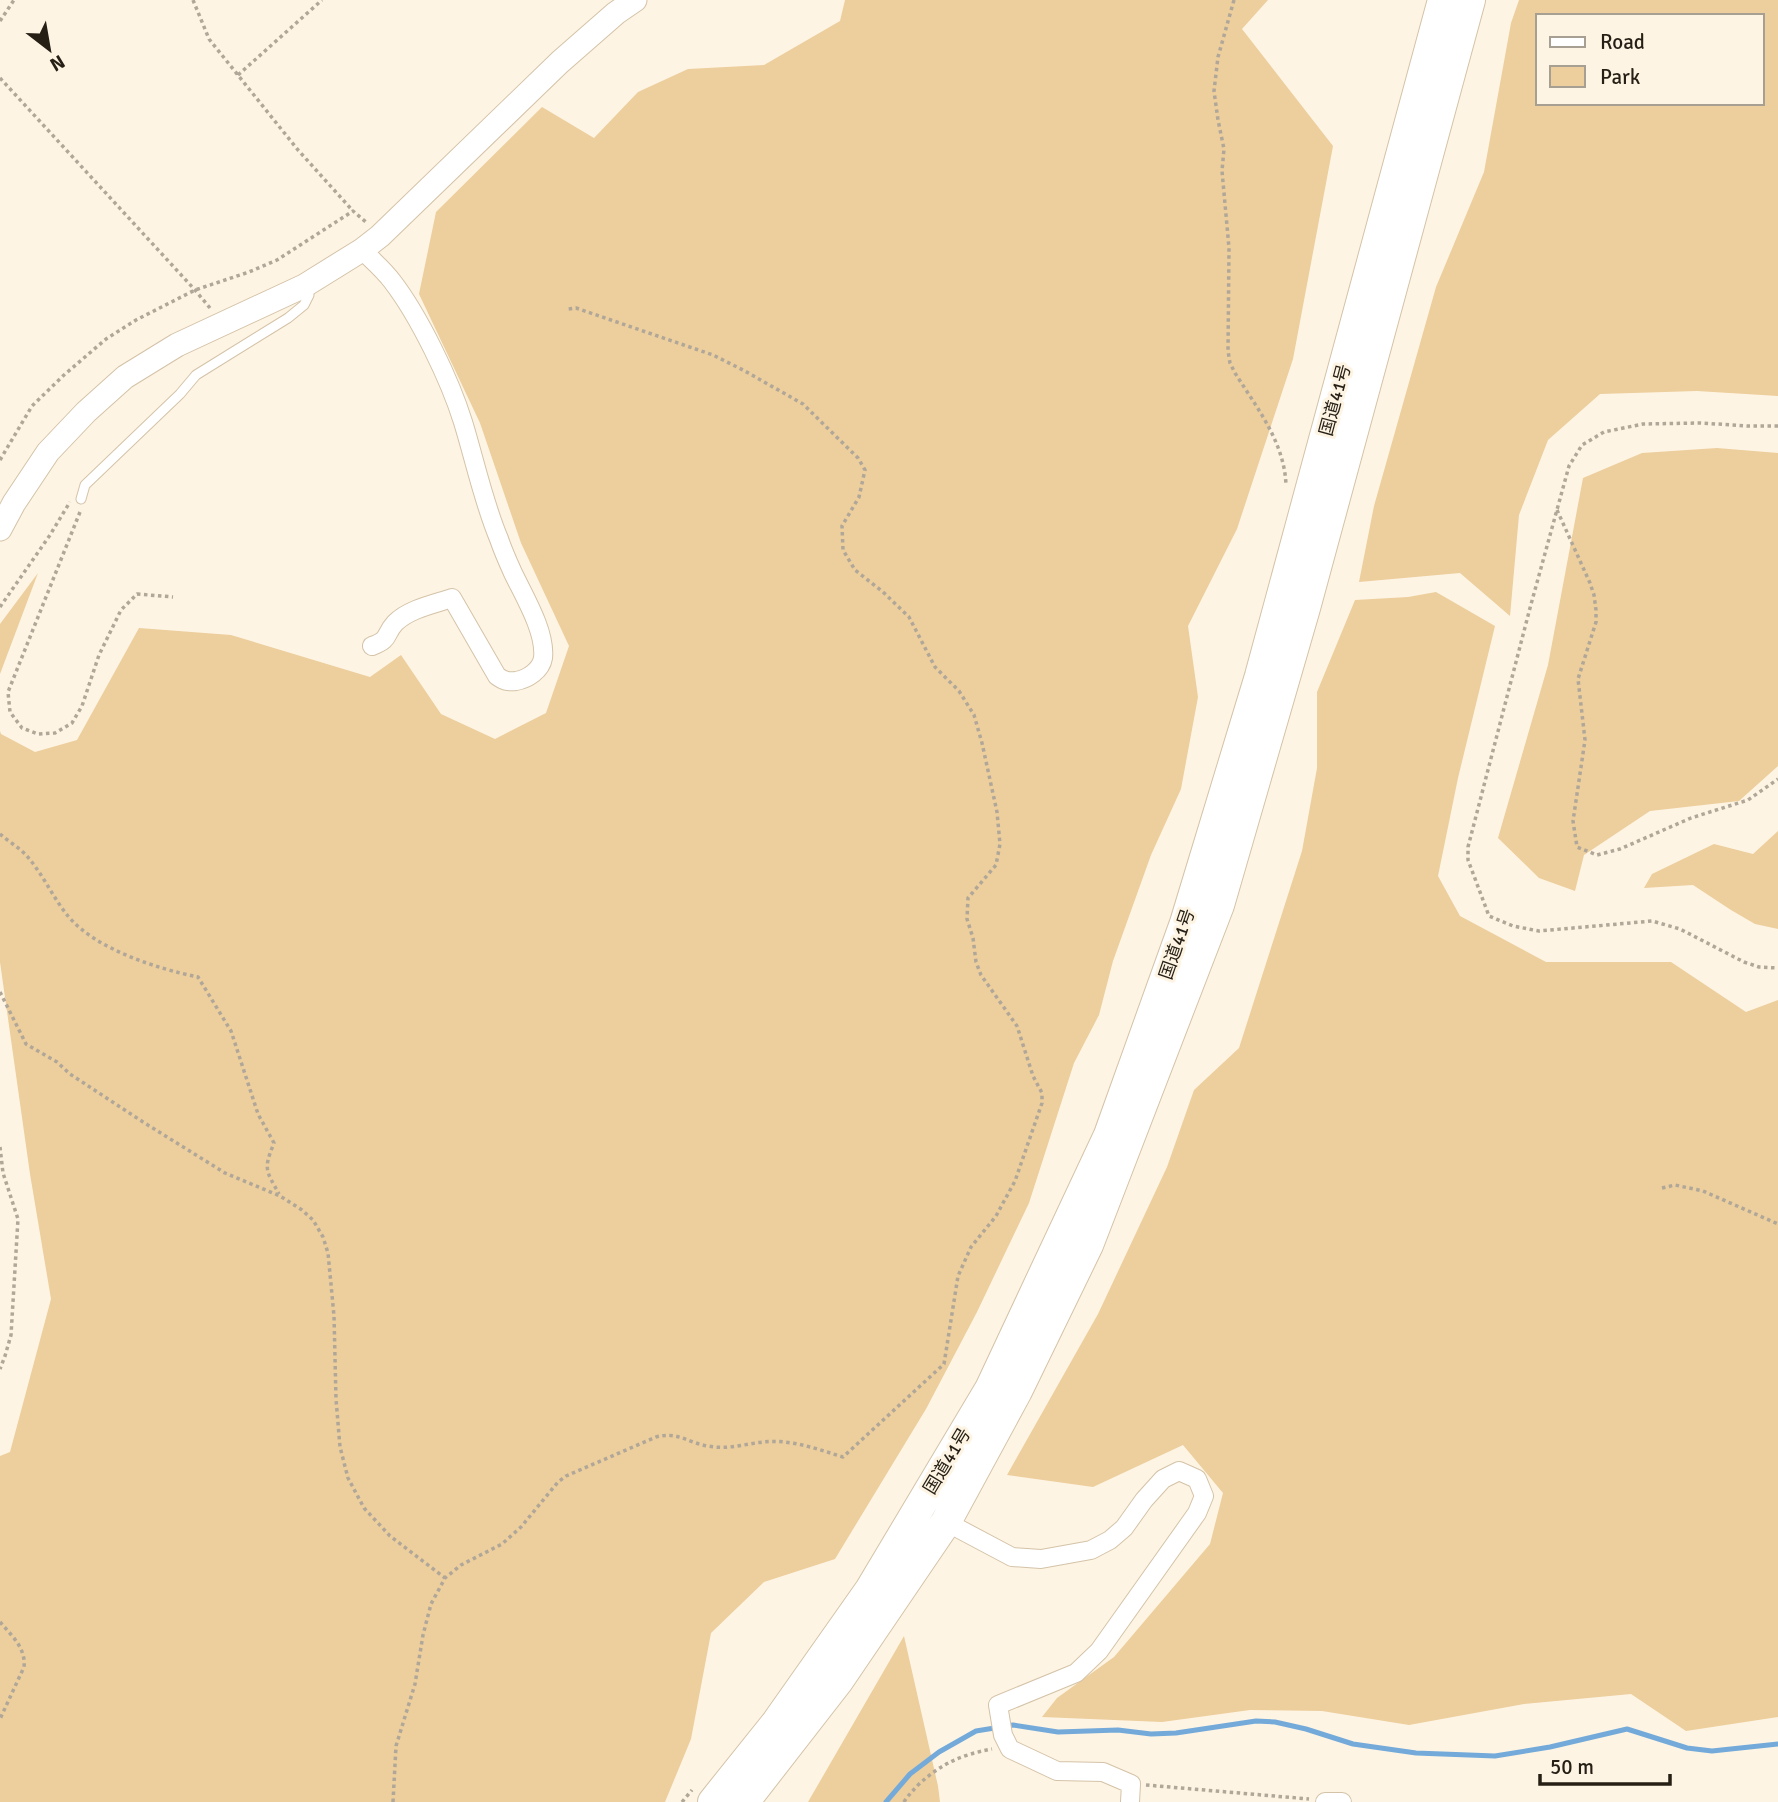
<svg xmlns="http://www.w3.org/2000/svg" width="1778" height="1802" viewBox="0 0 1778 1802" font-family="Signika,'Noto Sans JP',sans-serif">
<rect width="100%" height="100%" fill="#fef4e3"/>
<!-- green -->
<path fill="#edce9d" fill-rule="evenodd" d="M845,0H1268L1242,29L1333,146L1293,359L1237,529L1188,626L1198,697L1181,789L1151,855L1113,961L1099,1015L1074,1063L1029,1203L977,1312L926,1409L835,1559L764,1582L711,1633L691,1739L665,1802H0V1456L10,1452L51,1299L30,1174L0,962V731L1,734L35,752L77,740L139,628L231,635L370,677L401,655L441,714L495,739L546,713L569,646L521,543L480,423L419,294L436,212L542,107L594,138L638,92L688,69L764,65L840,21Z
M1519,0H1778V396L1697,391L1600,394L1548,440L1519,515L1510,616L1460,573L1359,582L1374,506L1436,287L1484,172L1511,23ZM1538,16H1762V103H1538Z
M1717,448L1778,453V766L1739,801L1650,811L1584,855L1575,891L1539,878L1498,838L1548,665L1583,478L1642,453Z
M38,573L0,674V624Z
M1436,592L1495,626L1458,778L1438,876L1460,916L1546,962H1671L1746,1012L1778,1000V1717L1686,1731L1631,1694L1524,1704L1409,1725L1322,1711L1250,1710L1162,1722L1042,1717L1057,1698L1114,1657L1210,1544L1223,1493L1183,1445L1093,1487L1007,1475L1098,1314L1167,1167L1194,1090L1239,1048L1302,851L1317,768V692L1355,600L1408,597Z
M1778,831V929L1755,924L1731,910L1693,885L1644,888L1652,874L1714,844L1753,854Z
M904,1636L938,1786L940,1802H808Z"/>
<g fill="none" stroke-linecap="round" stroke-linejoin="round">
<!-- stream -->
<path stroke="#73aada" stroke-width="5" d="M886,1802L910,1774L939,1752L976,1731L1013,1725L1058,1732L1118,1730L1151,1734L1176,1733L1256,1721L1275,1722L1306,1729L1353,1744L1416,1753L1495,1756L1550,1747L1627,1729L1687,1748L1712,1751L1778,1744"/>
<defs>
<path id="service" d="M81,499L85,485L180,394L196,375L288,318L304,305L309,295L305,287"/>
<path id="minor" d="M362,250C372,260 383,269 392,281C419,316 450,380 463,422C475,461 483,501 499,539C503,551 508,562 513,573C524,596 546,632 543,658C541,670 528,679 516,681C508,682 504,681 497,676L452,598C434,604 409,609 395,623C384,635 391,639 372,646
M946,1522L1012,1557L1041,1559L1091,1550L1110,1540L1124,1528L1144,1500L1163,1479L1179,1471L1197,1479L1204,1496L1197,1513L1099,1651L1076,1673L998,1705L1003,1735L1010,1749L1057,1771L1103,1772L1131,1784L1130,1802
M1325,1802H1342"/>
<path id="tertiary" d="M0,529L14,503L48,452L86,412L125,377L177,345L304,286L362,250L380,236L560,62L616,13L635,0"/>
<path id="trunk" d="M713,1802L777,1722L870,1590L990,1389L1109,1135L1185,923L1260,676L1443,0
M744,1802L838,1681L946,1522L1017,1391L1088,1245L1219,905L1305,608L1470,0"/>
</defs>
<!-- service casing -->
<use href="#service" stroke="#d4c3a8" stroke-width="11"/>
<!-- minor casing -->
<use href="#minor" stroke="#d4c3a8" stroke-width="20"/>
<!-- tertiary casing -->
<use href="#tertiary" stroke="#d4c3a8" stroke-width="25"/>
<!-- trunk casing -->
<use href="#trunk" stroke="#d4c3a8" stroke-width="32"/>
<!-- path -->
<path stroke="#b0a799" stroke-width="3.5" stroke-dasharray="3.5 3.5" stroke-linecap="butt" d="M193,0L209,39L298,150L353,211
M1234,0L1218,57L1214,91L1218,120L1224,149L1222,171L1229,248L1228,351L1230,363L1235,373C1257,408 1285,443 1286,486
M0,21L14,0
M238,75L322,0
M0,78L195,290L210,308
M1778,426H1748L1701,423L1643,424L1604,432L1582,445L1569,466L1530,608L1468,847V860L1489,916L1513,926L1539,931L1652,921L1680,929L1744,962L1759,967L1778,968
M0,460L32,406L64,375L106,339L136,320L195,290L249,272L277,260L353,211L366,222
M1557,510L1590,583L1594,595L1596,610V622L1578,679L1585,740L1573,821L1577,847L1597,855L1620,849L1691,818L1748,800L1778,779
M80,512L8,692L10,712L22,728L38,734L55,733L72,723L82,706L99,655L121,610L137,594L173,597
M0,607L50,535L70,502
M0,834C8,841 18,847 25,854C42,872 53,898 68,916C95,949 158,969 198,977L231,1031L258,1114L274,1143C263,1170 266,1170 279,1194
M0,992L26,1044L57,1062L70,1074L143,1122L225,1173L280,1196L302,1210L313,1220L323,1237L328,1253L334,1316L336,1399L340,1447L348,1478L364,1508L390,1536L445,1578
M0,1147L3,1173L18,1219L11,1335L5,1356L0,1369
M1662,1188L1675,1185L1703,1191L1778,1224
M0,1622C12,1636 26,1648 24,1667L0,1719
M1146,1785L1309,1799
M393,1802L396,1746L415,1684L423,1635L431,1604L445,1578L461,1565L502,1544L521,1527L558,1482L566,1476L656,1437C678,1431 688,1443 708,1446C727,1450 745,1444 763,1442C791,1439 817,1449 843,1457L944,1364L958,1276L971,1247L996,1216L1015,1181L1042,1103V1093L1033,1076L1017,1026L981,975L976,962L973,938L967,919L968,898L996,865L1000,844L997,812L982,743L974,715L959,691L935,667L909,617L883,592L855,570L843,550L842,526L859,497L865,470L858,458L803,404L743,370L713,355L576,308L568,309
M682,1802L692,1790
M904,1802C908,1795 913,1791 918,1785C942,1763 961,1755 992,1749"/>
<!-- service -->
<use href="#service" stroke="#fff" stroke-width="9"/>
<!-- minor -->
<use href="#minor" stroke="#fff" stroke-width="18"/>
<!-- tertiary -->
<use href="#tertiary" stroke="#fff" stroke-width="23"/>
<!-- trunk -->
<use href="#trunk" stroke="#fff" stroke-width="30"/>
</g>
<g text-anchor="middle" stroke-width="6" stroke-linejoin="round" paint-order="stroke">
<!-- street labels -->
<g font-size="18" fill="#251f15" stroke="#fef4e3">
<text transform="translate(1335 400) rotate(-75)" y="6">国道41号</text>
<text transform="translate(1177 944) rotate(-71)" y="6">国道41号</text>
<text transform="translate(947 1461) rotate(-59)" y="6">国道41号</text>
</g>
</g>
<!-- legend -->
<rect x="1536" y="14" width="228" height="91" fill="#fef4e3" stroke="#a79f91" stroke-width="2"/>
<rect x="1550" y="37" width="35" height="10" fill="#ffffff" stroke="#a79f91" stroke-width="2"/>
<text x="1600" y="49" font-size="21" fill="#251f15">Road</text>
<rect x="1550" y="66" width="35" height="21" fill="#edce9d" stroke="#a79f91" stroke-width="2"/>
<text x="1600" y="84" font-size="21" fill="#251f15">Park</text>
<!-- north arrow -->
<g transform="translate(49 49) rotate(149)" stroke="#fef4e3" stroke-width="5" paint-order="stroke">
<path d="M0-5L12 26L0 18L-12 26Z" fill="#251f15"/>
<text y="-10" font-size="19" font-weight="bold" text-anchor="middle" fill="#251f15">N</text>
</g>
<!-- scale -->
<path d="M1540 1774v10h130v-10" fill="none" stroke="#251f15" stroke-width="3.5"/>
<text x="1550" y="1774" font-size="21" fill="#251f15" stroke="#fef4e3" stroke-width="5" paint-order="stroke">50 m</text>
</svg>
